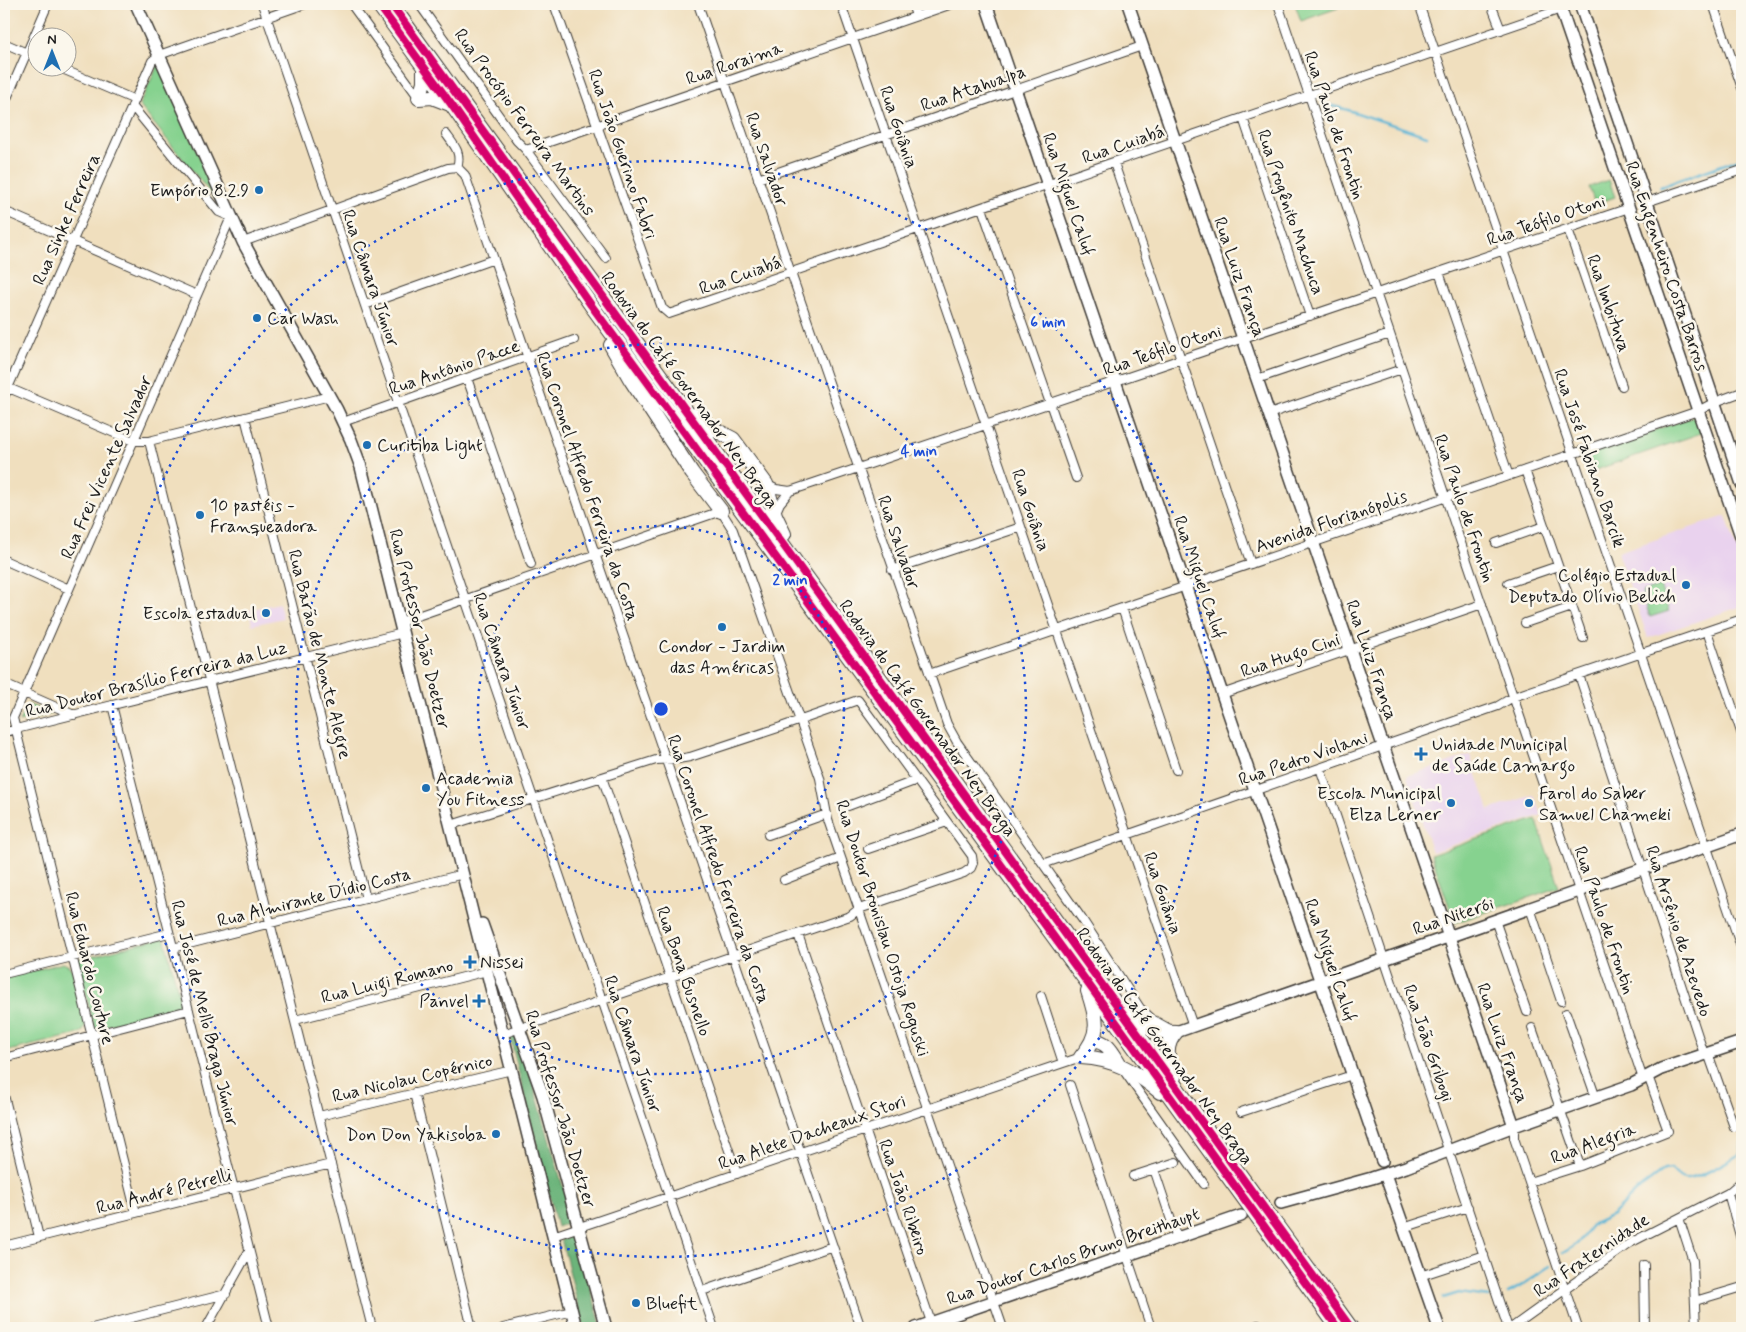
<svg xmlns="http://www.w3.org/2000/svg" width="1746" height="1332" viewBox="0 0 1746 1332" font-family="Mynerve,sans-serif">
<rect width="100%" height="100%" fill="#fbf7ec"/>
<filter id="ink" filterUnits="userSpaceOnUse"><feTurbulence type="fractalNoise" baseFrequency=".02" numOctaves="2"/><feDisplacementMap in="SourceGraphic" scale="10" xChannelSelector="R" yChannelSelector="G"/><feConvolveMatrix kernelMatrix="1 2 1 2 8 2 1 2 1" color-interpolation-filters="sRGB"/></filter>
<filter id="wash" filterUnits="userSpaceOnUse"><feTurbulence type="fractalNoise" baseFrequency=".0096" numOctaves="4" result="noise"/><feDisplacementMap in="SourceGraphic" scale="20" xChannelSelector="R" yChannelSelector="G"/><feGaussianBlur stdDeviation="1.12" result="paint"/><feColorMatrix in="noise" values="0 0 0 0 0 0 0 0 0 0 0 0 0 0 0 0 0 1.4 0 .05"/><feComposite in="paint" operator="in"/></filter>
<g filter="url(#wash)">
<rect width="100%" height="100%" fill="#f0dfbe"/>
<!-- built -->
<path fill="#e9d2ee" d="M1726,516L1742,564V606L1648,638L1618,552Z
M279,603L283,618L252,625L249,610Z
M1470,755L1489,810L1534,795L1542,815L1432,852L1407,776Z"/>
<!-- green -->
<path fill="#86d28f" stroke="#517756" d="M1295,4H1336L1338,8L1301,21Z
M159,63L220,205L139,105Z
M1609,180L1615,197L1595,204L1589,187Z
M1695,416L1701,433L1587,473L1581,456Z
M1660,586L1669,611L1650,617L1642,592Z
M27,704L52,714L19,722Z
M1536,819L1559,887L1455,923L1431,855Z
M164,937L182,1006L95,1029L76,960Z
M63,963L69,966L72,970L86,1024L83,1031L78,1034L4,1052V978Z"/>
<!-- forest -->
<path fill="#6cb47a" stroke="#44684b" d="M519,1035L573,1221L557,1227L510,1037Z
M575,1235L602,1328H584L561,1239Z"/>
<g fill="none" stroke-linecap="round" stroke-linejoin="round">
<!-- stream -->
<path stroke="#55b2d3" stroke-width="2.5" d="M1325,104L1348,110L1427,136
M1660,187L1742,158
M1563,1253L1577,1244L1593,1224L1612,1215L1640,1188L1664,1170L1671,1169C1675,1173 1678,1178 1684,1179C1696,1181 1728,1161 1740,1154L1742,1142
M1508,1293C1524,1286 1535,1275 1550,1266
M1443,1298L1459,1293L1489,1297"/>
</g>
</g>
<g filter="url(#ink)">
<g fill="none" stroke-linecap="round" stroke-linejoin="round">
<defs>
<path id="street" d="M262,4L714,1328
M351,4L419,98
M419,4L517,141L526,150L606,258
M554,4L662,308L669,314L1561,9
M698,4L947,724L957,742L1082,919L1140,1008L1152,1019L1168,1028
M841,4L1193,1026
M912,4L916,16
M1278,4L1643,1079
M1419,4L1742,950
M1491,4L1501,30
M1713,4L1742,88
M4,43L38,58
M60,68L135,100
M4,105L48,4
M132,106L219,212L231,217L13,718L136,1213
M1243,118L1310,316
M446,134C454,145 462,153 457,167
M526,150L952,4
M1114,163L1251,564
M457,167L465,175L861,1328
M758,179L1142,46
M1647,202L1742,170
M982,208L1076,478
M4,211L197,295
M1568,229L1622,386
M243,242L448,168L457,167
M1439,272L1509,476
M365,305L494,259
M467,378L531,564
M1257,379L1390,334
M4,386L133,441H149L330,396
M4,397L152,61L159,55L305,4
M1269,414L1402,369
M245,417L366,899
M343,422L574,340
M149,441L372,1328
M1525,470L1583,638
M766,484L776,489L790,491L1629,208
M776,512L780,503L790,491
M1496,543L1544,526
M4,560L69,589
M892,570L1021,527
M1508,583L1558,566
M1122,608L1176,770
M400,622L721,511L733,530L820,778L828,820L1003,1328
M1525,623L1572,607
M1707,631L1742,735
M929,674L1698,411L1715,402L1742,392
M1579,675L1704,1054
M4,684L74,715
M1222,694L1482,604
M112,705L269,1328
M4,732L403,633
M1320,768L1508,1328
M602,777L737,1174
M848,806L917,780
M451,825L656,760L678,759L690,757L778,728L858,700L972,856L973,863L971,868L964,873L859,909L850,916L503,1034
M768,835L827,814
M868,849L947,822
M1043,864L1498,706L1513,697L1742,619
M784,880L841,858
M1530,908L1561,1001
M1495,920L1527,1012
M798,934L933,1328
M173,948L463,874
M4,974L169,933
M1041,996L1063,1063
M1566,1013L1596,1098
M295,1020L487,971
M1532,1028L1580,1166
M1708,1053L1734,1127
M4,1058L189,1010
M1124,1071L1204,1184
M1070,1085L1151,1328
M414,1093L472,1328
M4,1095L39,1237
M1241,1112L1352,1075
M319,1116L512,1070
M1514,1126V1138L1578,1328
M1154,1169L1177,1238
M1133,1176L1176,1162
M1529,1182L1580,1166L1668,1131L1648,1076
M1728,1193L1742,1243
M1679,1218L1693,1261L1696,1328
M1403,1228L1468,1207
M553,1236L1081,1057
M4,1246L331,1164
M1644,1265L1645,1328
M1420,1276L1484,1255
M702,1291L833,1246
M1695,1301L1742,1287
M92,1328L226,1294
M206,1328L249,1251
M503,1328L572,1311
M1249,1328L1258,1325
M1511,1328L1630,1243L1728,1193L1742,1181"/>
<path id="secondary" d="M136,4L243,242L337,410L351,440L361,467L576,1328
M986,4L1382,1161
M1128,4L1514,1126
M1559,4L1742,539
M1580,4L1742,484
M482,924L543,1096L606,1328
M1176,1032L1742,834
M1385,1174L1439,1328
M1281,1203L1372,1178L1406,1167L1514,1126L1631,1085L1661,1069L1742,1042
M916,1328L1241,1216"/>
<path id="highway" d="M378,4L451,104L591,305L1084,978L1338,1328
M391,4L1351,1328
M424,67V82L419,98L432,97L450,104
M611,345L631,380L692,473L721,511
M697,414L710,427L733,439L766,484L775,515L784,534
M1129,1014C1146,1027 1154,1032 1176,1032
M1093,1041C1107,1040 1113,1054 1120,1065
M1081,1057C1115,1059 1135,1071 1160,1092
M1081,1057C1102,1033 1097,1019 1088,991
M1174,1077C1168,1060 1163,1046 1176,1032"/>
</defs>
<!-- street casing -->
<use href="#street" stroke="#3c3934" stroke-width="10"/>
<!-- secondary casing -->
<use href="#secondary" stroke="#3c3934" stroke-width="14"/>
<!-- highway casing -->
<use href="#highway" stroke="#3c3934" stroke-width="16"/>
<!-- street -->
<use href="#street" stroke="#fff" stroke-width="8"/>
<!-- secondary -->
<use href="#secondary" stroke="#fff" stroke-width="11"/>
<!-- highway -->
<use href="#highway" stroke="#fff" stroke-width="14"/>
<defs>
<path id="cycleway" d="M378,4L451,104L591,305L1084,978L1338,1328
M391,4L1351,1328"/>
</defs>
<!-- cycleway casing -->
<use href="#cycleway" stroke="#fbf7ec" stroke-width="11"/>
<!-- cycleway -->
<use href="#cycleway" stroke="#d6006c" stroke-width="8"/>
</g>
</g>
<!-- distance rings -->
<g fill="none" stroke="#1d4ed8" stroke-width="2.5" stroke-dasharray="2.5 5">
<circle cx="661" cy="709" r="183"/>
<circle cx="661" cy="709" r="365"/>
<circle cx="661" cy="709" r="548"/>
</g>
<!-- markers -->
<g fill="#1f6fb2" stroke="#fbf7ec" stroke-width="2">
<circle cx="259" cy="190" r="5"/>
<circle cx="257" cy="318" r="5"/>
<circle cx="367" cy="445" r="5"/>
<circle cx="200" cy="515" r="5"/>
<circle cx="1686" cy="585" r="5"/>
<circle cx="266" cy="613" r="5"/>
<circle cx="722" cy="627" r="5"/>
<path d="M1418.5 746.5h5v5h5v5h-5v5h-5v-5h-5v-5h5z"/>
<circle cx="426" cy="788" r="5"/>
<circle cx="1451" cy="803" r="5"/>
<circle cx="1529" cy="803" r="5"/>
<path d="M467.5 954.5h5v5h5v5h-5v5h-5v-5h-5v-5h5z"/>
<path d="M476.5 993.5h5v5h5v5h-5v5h-5v-5h-5v-5h5z"/>
<circle cx="496" cy="1134" r="5"/>
<circle cx="636" cy="1303" r="5"/>
</g>
<g text-anchor="middle" stroke-width="5" stroke-linejoin="round" paint-order="stroke">
<!-- street labels -->
<g font-size="18" fill="#1c1c1c" stroke="#fbf7ec">
<text transform="translate(734 63) rotate(-19)" y="6">Rua Roraima</text>
<text transform="translate(973 88) rotate(-19)" y="6">Rua Atahualpa</text>
<text transform="translate(525 122) rotate(54)" y="6">Rua Procópio Ferreira Martins</text>
<text transform="translate(1335 125) rotate(71)" y="6">Rua Paulo de Frontin</text>
<text transform="translate(899 127) rotate(71)" y="6">Rua Goiânia</text>
<text transform="translate(1123 144) rotate(-19)" y="6">Rua Cuiabá</text>
<text transform="translate(623 154) rotate(71)" y="6">Rua João Guerino Fabri</text>
<text transform="translate(767 159) rotate(71)" y="6">Rua Salvador</text>
<text transform="translate(1069 194) rotate(71)" y="6">Rua Miguel Caluf</text>
<text transform="translate(1291 212) rotate(71)" y="6">Rua Progênito Machuca</text>
<text transform="translate(66 219) rotate(-66)" y="6">Rua Sinke Ferreira</text>
<text transform="translate(1546 220) rotate(-19)" y="6">Rua Teófilo Otoni</text>
<text transform="translate(1667 266) rotate(71)" y="6">Rua Engenheiro Costa Barros</text>
<text transform="translate(740 275) rotate(-19)" y="6">Rua Cuiabá</text>
<text transform="translate(1240 277) rotate(71)" y="6">Rua Luiz França</text>
<text transform="translate(371 278) rotate(71)" y="6">Rua Câmara Júnior</text>
<text transform="translate(1609 303) rotate(71)" y="6">Rua Imbituva</text>
<text transform="translate(1162 350) rotate(-19)" y="6">Rua Teófilo Otoni</text>
<text transform="translate(454 367) rotate(-19)" y="6">Rua Antônio Pacce</text>
<text transform="translate(690 390) rotate(54)" y="6">Rodovia do Café Governador Ney Braga</text>
<text transform="translate(1590 458) rotate(71)" y="6">Rua José Fabiano Barcik</text>
<text transform="translate(106 467) rotate(-66)" y="6">Rua Frei Vicente Salvador</text>
<text transform="translate(588 486) rotate(71)" y="6">Rua Coronel Alfredo Ferreira da Costa</text>
<text transform="translate(1465 508) rotate(71)" y="6">Rua Paulo de Frontin</text>
<text transform="translate(1031 510) rotate(71)" y="6">Rua Goiânia</text>
<text transform="translate(1331 521) rotate(-19)" y="6">Avenida Florianópolis</text>
<text transform="translate(899 542) rotate(71)" y="6">Rua Salvador</text>
<text transform="translate(1200 577) rotate(71)" y="6">Rua Miguel Caluf</text>
<text transform="translate(420 629) rotate(76)" y="6">Rua Professor João Doetzer</text>
<text transform="translate(320 654) rotate(76)" y="6">Rua Barão de Monte Alegre</text>
<text transform="translate(1290 655) rotate(-19)" y="6">Rua Hugo Cini</text>
<text transform="translate(1372 660) rotate(71)" y="6">Rua Luiz França</text>
<text transform="translate(502 661) rotate(71)" y="6">Rua Câmara Júnior</text>
<text transform="translate(156 679) rotate(-14)" y="6">Rua Doutor Brasílio Ferreira da Luz</text>
<text transform="translate(928 718) rotate(54)" y="6">Rodovia do Café Governador Ney Braga</text>
<text transform="translate(1303 758) rotate(-19)" y="6">Rua Pedro Violani</text>
<text transform="translate(719 869) rotate(71)" y="6">Rua Coronel Alfredo Ferreira da Costa</text>
<text transform="translate(1163 893) rotate(71)" y="6">Rua Goiânia</text>
<text transform="translate(314 897) rotate(-14)" y="6">Rua Almirante Dídio Costa</text>
<text transform="translate(1453 916) rotate(-19)" y="6">Rua Niterói</text>
<text transform="translate(1605 920) rotate(71)" y="6">Rua Paulo de Frontin</text>
<text transform="translate(883 928) rotate(72)" y="6">Rua Doutor Bronislau Ostoja Roguski</text>
<text transform="translate(1679 931) rotate(72)" y="6">Rua Arsênio de Azevedo</text>
<text transform="translate(1331 960) rotate(71)" y="6">Rua Miguel Caluf</text>
<text transform="translate(90 968) rotate(76)" y="6">Rua Eduardo Couture</text>
<text transform="translate(684 971) rotate(71)" y="6">Rua Bona Busnello</text>
<text transform="translate(387 981) rotate(-14)" y="6">Rua Luigi Romano</text>
<text transform="translate(205 1013) rotate(76)" y="6">Rua José de Mello Braga Júnior</text>
<text transform="translate(1429 1043) rotate(71)" y="6">Rua João Gribogi</text>
<text transform="translate(1503 1043) rotate(71)" y="6">Rua Luiz França</text>
<text transform="translate(633 1044) rotate(71)" y="6">Rua Câmara Júnior</text>
<text transform="translate(1165 1046) rotate(54)" y="6">Rodovia do Café Governador Ney Braga</text>
<text transform="translate(412 1078) rotate(-13)" y="6">Rua Nicolau Copérnico</text>
<text transform="translate(561 1109) rotate(73)" y="6">Rua Professor João Doetzer</text>
<text transform="translate(812 1132) rotate(-19)" y="6">Rua Alete Dacheaux Stori</text>
<text transform="translate(1593 1143) rotate(-20)" y="6">Rua Alegria</text>
<text transform="translate(164 1191) rotate(-14)" y="6">Rua André Petrelli</text>
<text transform="translate(904 1197) rotate(71)" y="6">Rua João Ribeiro</text>
<text transform="translate(1591 1255) rotate(-34)" y="6">Rua Fraternidade</text>
<text transform="translate(1073 1256) rotate(-19)" y="6">Rua Doutor Carlos Bruno Breithaupt</text>
</g>
<!-- poi labels -->
<g font-size="18" fill="#1c1c1c" stroke="#fbf7ec" text-anchor="start">
<text x="249" y="196" text-anchor="end">Empório 8.2.9</text>
<text x="267" y="324">Car Wash</text>
<text x="377" y="451">Curitiba Light</text>
<text x="210" y="511">10 pastéis -<tspan x="210" dy="21">Franqueadora</tspan></text>
<text x="1676" y="581" text-anchor="end">Colégio Estadual<tspan x="1676" dy="21">Deputado Olívio Belich</tspan></text>
<text x="256" y="619" text-anchor="end">Escola estadual</text>
<text x="722" y="652" text-anchor="middle">Condor - Jardim<tspan x="722" dy="21">das Américas</tspan></text>
<text x="1432" y="750">Unidade Municipal<tspan x="1432" dy="21">de Saúde Camargo</tspan></text>
<text x="436" y="784">Academia<tspan x="436" dy="21">You Fitness</tspan></text>
<text x="1441" y="799" text-anchor="end">Escola Municipal<tspan x="1441" dy="21">Elza Lerner</tspan></text>
<text x="1539" y="799">Farol do Saber<tspan x="1539" dy="21">Samuel Chameki</tspan></text>
<text x="480" y="968">Nissei</text>
<text x="469" y="1007" text-anchor="end">Panvel</text>
<text x="486" y="1140" text-anchor="end">Don Don Yakisoba</text>
<text x="646" y="1309">Bluefit</text>
</g>
</g>
<circle cx="661" cy="709" r="8" fill="#1d4ed8" stroke="#fbf7ec" stroke-width="2.5"/>
<g font-size="15" text-anchor="middle" font-weight="bold" fill="#1d4ed8" stroke="#fbf7ec" stroke-width="5" stroke-linejoin="round" paint-order="stroke">
<text x="1048" y="327">6 min</text>
<text x="919" y="456">4 min</text>
<text x="790" y="585">2 min</text>
</g>
<!-- margin -->
<rect width="1746" height="1332" fill="none" stroke="#fbf7ec" stroke-width="20"/>
<!-- north arrow -->
<g transform="translate(52 52)"><circle r="24" fill="#fbf7ec" stroke="#a29f99"/>
<path d="M0-4L9 19L0 12L-9 19Z" fill="#1f6fb2"/>
<text y="-8" font-size="14" font-weight="bold" text-anchor="middle" fill="#1c1c1c">N</text>
</g>
</svg>
